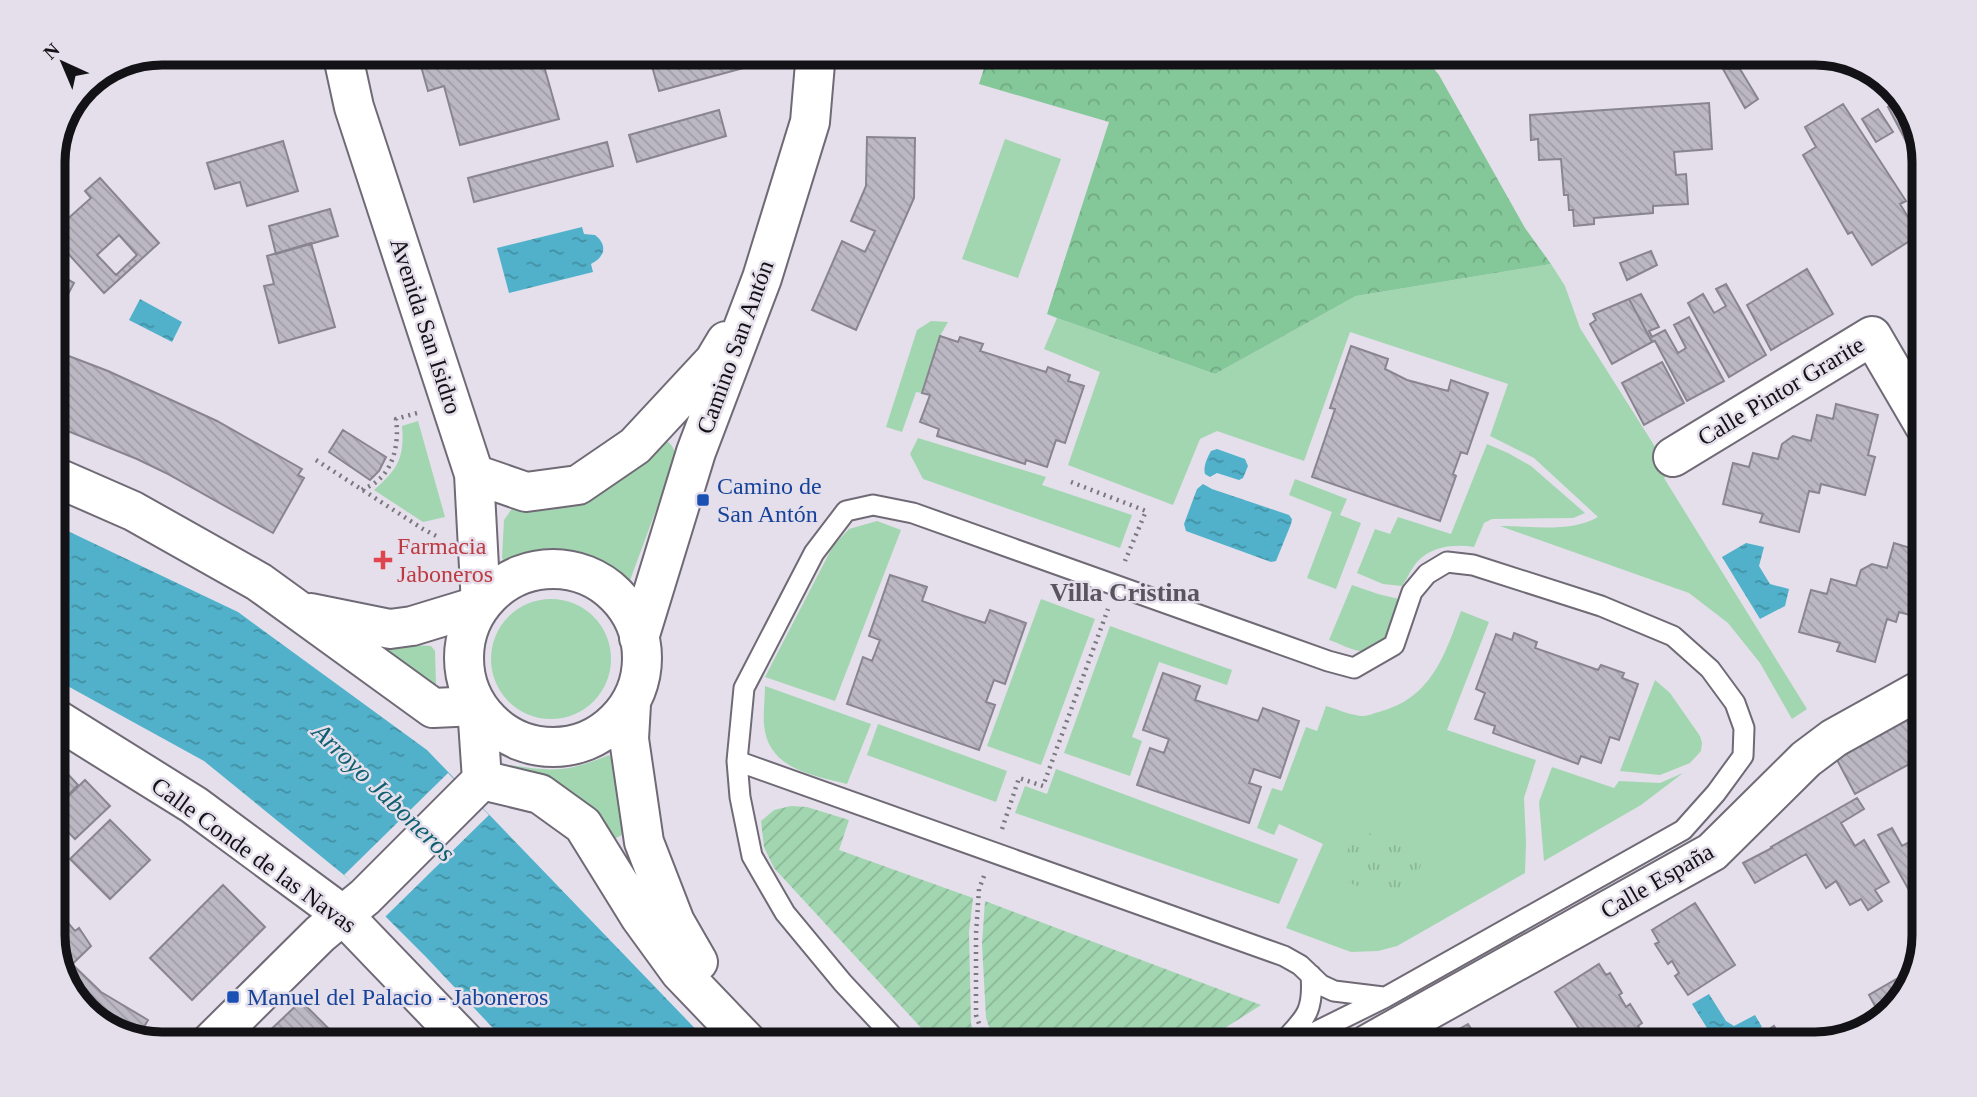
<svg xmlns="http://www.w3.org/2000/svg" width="1977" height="1097" viewBox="0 0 1977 1097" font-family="'Times New Roman',serif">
<defs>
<pattern id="forest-crowns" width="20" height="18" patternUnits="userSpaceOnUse" patternTransform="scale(1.75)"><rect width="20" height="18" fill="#84c798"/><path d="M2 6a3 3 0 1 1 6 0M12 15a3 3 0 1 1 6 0" fill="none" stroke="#71aa82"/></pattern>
<pattern id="park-tufts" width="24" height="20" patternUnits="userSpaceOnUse" patternTransform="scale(1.75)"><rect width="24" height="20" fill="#a2d6b0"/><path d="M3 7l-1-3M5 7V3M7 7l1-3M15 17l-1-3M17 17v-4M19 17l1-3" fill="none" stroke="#8bb797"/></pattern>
<pattern id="garden-furrows" width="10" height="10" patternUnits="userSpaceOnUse" patternTransform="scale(1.75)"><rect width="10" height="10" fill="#a2d6b0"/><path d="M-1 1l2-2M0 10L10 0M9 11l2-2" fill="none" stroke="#8bb797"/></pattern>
<pattern id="water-ripples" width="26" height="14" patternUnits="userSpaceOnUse" patternTransform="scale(1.75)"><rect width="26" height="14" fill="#51b1ca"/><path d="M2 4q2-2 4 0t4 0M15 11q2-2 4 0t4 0" fill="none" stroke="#428fa3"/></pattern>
<pattern id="building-back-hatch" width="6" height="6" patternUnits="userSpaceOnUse" patternTransform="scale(1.75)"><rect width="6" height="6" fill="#bcb8c3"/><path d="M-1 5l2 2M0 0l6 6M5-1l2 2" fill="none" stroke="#a19da7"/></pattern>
</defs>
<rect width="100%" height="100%" fill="#e4dfeb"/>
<!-- grass -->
<path fill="#a2d6b0" d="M1005,139L1061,159L1018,278L962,259Z
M1551,264L1565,286L1580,328L1671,472L1664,478L1807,709L1792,719L1760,663L1728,623L1689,593L1500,526C1532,526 1570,533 1598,517L1534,458L1490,436L1508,384L1350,332L1304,461L1217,431L1200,439L1173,505L1068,465L1100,372L1044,349L1057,318L1215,374L1356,296Z
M931,321L948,322L940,336L922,393L916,392L902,432L886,427L917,330Z
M418,421L445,517L423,522L374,490C397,470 405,458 402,426Z
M918,438L1046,477L1042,485L1132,515L1120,548L923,479L910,454Z
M663,440C671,442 674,448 676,456L629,583L623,586H619C598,572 573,558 547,560C540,560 514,567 509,565C506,564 504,561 502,558L504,520L518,500Z
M1487,444L1508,453L1531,466L1585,513L1573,518L1492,519L1484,523L1474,547C1454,544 1432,546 1417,562C1411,569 1407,579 1402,586L1383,584L1357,573L1375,529L1390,534L1398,517L1451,534Z
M1295,479L1347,499L1340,515L1361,523L1336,589L1307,578L1332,512L1289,495Z
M877,521L901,530L835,701L765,677L833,546L849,529Z
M1352,585L1378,594L1399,599C1394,618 1389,655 1360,651C1350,650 1339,643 1329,640Z
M491 659a60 60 0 1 1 120 0a60 60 0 1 1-120 0Z
M1041,599L1095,619L1041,765L987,746Z
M1461,611L1489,622L1447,730L1536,760L1524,798L1526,842L1525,873L1397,946L1378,951L1351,952L1286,928L1323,844L1279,824L1274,835L1257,828L1272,788L1282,791L1306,727L1317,731L1326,706C1337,709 1352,716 1363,716C1368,716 1374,713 1379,712C1431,698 1444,657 1461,611Z
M1110,626L1232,670L1227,685L1159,662L1132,737L1142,741L1130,776L1064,753Z
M389,644L431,646L435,651L436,685L431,688L383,653Z
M1655,680L1670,693L1700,736L1702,743L1701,751L1690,763L1660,775L1620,771Z
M765,686L871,724L847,784C812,775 768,769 764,725C763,712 765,699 765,686Z
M878,724L1007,771L996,802L867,755Z
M609,755L613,761L623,830L622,835L612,840L510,776V765C553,772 568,772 609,755Z
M1552,767L1614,788L1619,781L1660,783L1683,773L1641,805L1544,861L1539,802Z
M1056,769L1298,859L1279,904L1015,813L1025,786L1047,794Z"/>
<!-- forest -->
<path fill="url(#forest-crowns)" d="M986,53H1421L1439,75L1525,228L1551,264L1356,296L1215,374L1057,318L1047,314L1109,122L979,84L984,68Z"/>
<!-- park -->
<path fill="url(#park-tufts)" d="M1356,828L1425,855L1405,905L1337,878Z"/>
<!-- garden -->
<path fill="url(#garden-furrows)" d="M791,806L807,807L849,820L839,850L973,898L969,932L971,1024L978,1044H936L774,868L764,847L761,821L774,810Z
M985,901L1261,1005L1200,1044H995L986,1018L982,944Z"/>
<!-- water -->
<path fill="url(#water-ripples)" d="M582,227L584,234L595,235C608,245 605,257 591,264L593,272L509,293L497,248Z
M140,299L182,322L172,342L129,320Z
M1217,449L1245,459L1248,466L1243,478L1239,480L1217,473L1210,477L1205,474C1203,467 1207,458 1211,451Z
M1203,484L1212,489L1289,515L1292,519L1291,524L1276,561L1271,562L1186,531L1184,524L1197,489Z
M53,524L238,612L427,750L710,1044H508L426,957L344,875L204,761L53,678Z
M1746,543L1764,547L1759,566L1770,584L1789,589L1785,606L1760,619L1722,557Z
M1709,994L1726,1021L1734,1026L1755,1015L1762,1027L1736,1044H1717L1692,1004Z"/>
<!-- pier -->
<path fill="#e4dfeb" d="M448,773L489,815L385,917L344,875Z"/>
<!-- building -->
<path fill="url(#building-back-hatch)" stroke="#898590" stroke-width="2" fill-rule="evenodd" d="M417,52H559L542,59L559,119L460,145L444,86L428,91Z
M648,52H755L758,64L659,91Z
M1498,52H1620V53L1498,56Z
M1723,69H1740L1758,99L1745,108Z
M1904,99L1906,101L1924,155L1916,160L1888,107Z
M1709,103L1712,149L1674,152L1676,175L1686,174L1688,204L1653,206V213L1594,218V224L1574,226L1573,210H1569L1568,195H1564L1561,159L1539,160L1538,139L1531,140L1530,115Z
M1843,104L1906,201L1900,204L1919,235L1872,265L1852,232L1848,234L1803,155L1816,147L1805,127Z
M1878,109L1893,132L1876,142L1862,119Z
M719,110L726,136L637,162L629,135Z
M867,137L915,138L914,198L856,330L812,310L842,241L865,252L875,231L851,221L866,186Z
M283,141L298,191L247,206L240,182L215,189L207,163Z
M607,142L613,166L474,202L468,178Z
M100,178L159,243L104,293L53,237V232L91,198L85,191ZM119,235L137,255L116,275L97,255Z
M330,209L338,236L276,254L269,226Z
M311,243L335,327L279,343L264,286L274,284L267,256Z
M1651,251L1657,265L1627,280L1620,263Z
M1807,269L1833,314L1771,350L1747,305Z
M53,271L74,283L64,302L53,296Z
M1726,284L1766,355L1729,377L1688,303L1703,294L1714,313L1726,306L1716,289Z
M1641,294L1659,327L1649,331L1652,337L1665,330L1678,353L1686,348L1674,325L1689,317L1724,381L1687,401L1655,341L1652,342L1629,299Z
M1629,299L1652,342L1612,364L1590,324L1596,320L1593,314Z
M940,336L958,342L960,337L983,344L980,351L1046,372L1048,367L1070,375L1068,381L1084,386L1065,443L1056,440L1047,467L1026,460L1025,464L937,436L939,429L920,422L930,395L922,393Z
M1351,346L1388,359L1385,369L1407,380L1448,391L1451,380L1488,393L1467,454L1461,452L1453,474L1456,476L1440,521L1312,477L1335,409L1330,408Z
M53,350L108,371L217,421L302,469L298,475L304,478L273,533L166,473L137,459L53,425Z
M1924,352V374L1914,381L1904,363Z
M1662,362L1684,403L1644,425L1622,383Z
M1836,404L1878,415L1868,455L1875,457L1865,495L1821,484L1819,493L1809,491L1799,532L1760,522L1763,514L1723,504L1733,463L1749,467L1753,453L1778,459L1782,444L1793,436L1811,441L1817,415L1833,419Z
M343,430L386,457L379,471L370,480L329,452Z
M1914,532L1924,535V619L1899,612L1896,622L1887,619L1875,662L1837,651L1840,643L1799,632L1811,590L1827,594L1831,579L1856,586L1861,570L1872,564L1887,568L1894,543L1910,548Z
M890,575L927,587L922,601L961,615L985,623L990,610L1026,623L1005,684L994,680L986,702L995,705L979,750L847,704L863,657L872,661L880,640L869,636Z
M1514,633L1537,642L1535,648L1598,670L1601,665L1624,673L1622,678L1638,684L1619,740L1610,737L1601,763L1581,756L1578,764L1493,733L1495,726L1475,719L1485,693L1476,689L1496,634L1512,640Z
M1163,673L1200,686L1195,700L1258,721L1263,708L1299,721L1280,778L1254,769L1249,783L1261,787L1249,823L1137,785L1150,748L1164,753L1169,739L1143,730Z
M1924,706V753L1905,717Z
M1905,717L1924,753V756L1855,794L1835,756Z
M53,771L59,778L65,771L78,785L53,811Z
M85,780L110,806L75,839L68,832L53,846V811Z
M1857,798L1864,809L1841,823L1855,846L1864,840L1889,882L1875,890L1882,901L1868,910L1861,899L1850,905L1836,881L1826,888L1806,854L1755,883L1743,863L1772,848L1771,847Z
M110,820L150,860L110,899L70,859Z
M1892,828L1902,846L1919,837L1924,846V896L1915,901L1878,835Z
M223,885L265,927L192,1000L150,958Z
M1695,903L1735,965L1688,995L1675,976L1679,973L1672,961L1668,964L1655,944L1659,942L1652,930Z
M68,923L75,931L79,928L91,946L63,973L53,938Z
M72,964L101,992L148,1020L137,1039L117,1034L108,1029L71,996L63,973Z
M1599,964L1606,975L1610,973L1622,993L1619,995L1626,1007L1630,1004L1642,1023L1638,1026L1646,1038L1649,1035L1656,1044H1589L1555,992Z
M1917,967L1913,984L1882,1019L1869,995Z
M301,1001L333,1033L323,1043L325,1044H260L265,1040L263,1037Z
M1468,1024L1481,1044H1433Z
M1774,1026L1786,1044H1745L1757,1037Z
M402,1032L409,1039L403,1044H388Z"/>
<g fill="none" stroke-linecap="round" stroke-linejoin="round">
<defs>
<path id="lane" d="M737,761L1284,956L1300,965L1321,985L1334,991L1383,997
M900,1044L843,983L785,913L752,856L740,797L737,761L744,688L814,553L846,511L873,505L913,513L1328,661L1354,668L1394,645L1412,592L1427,574L1447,562L1473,565L1601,606L1673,636L1710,669L1735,703L1744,728L1743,756L1716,793L1683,830L1384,998L1291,1044
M1281,1044C1305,1018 1314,1013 1311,975"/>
<path id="street" d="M1673,457L1872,336L1924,425
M53,476L133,511L259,582L433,708L477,706
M311,613L390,629L412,626L481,605
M53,717L194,805L343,915"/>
<path id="secondary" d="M209,1044L320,934L343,915
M1368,1044L1712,852L1806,759L1834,738L1924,688"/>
<path id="primary" d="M342,52L354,107L474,474L481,605
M474,474L526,492L578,485L635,446L714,361L726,341
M464 658a89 89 0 1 1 178 0a89 89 0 1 1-178 0Z
M639,638L696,452L762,278L810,122L816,52
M631,704L629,739L644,842L675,922L698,962
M482,780L540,794L583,825L640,917L680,972L749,1044
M467,1044L343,915L365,897L482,780L477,706"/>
</defs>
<!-- lane casing -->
<use href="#lane" stroke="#6f6a75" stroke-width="23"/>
<!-- street casing -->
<use href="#street" stroke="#6f6a75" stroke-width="42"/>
<!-- secondary casing -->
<use href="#secondary" stroke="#6f6a75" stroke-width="42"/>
<!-- primary casing -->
<use href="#primary" stroke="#6f6a75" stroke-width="42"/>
<!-- path -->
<path stroke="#7a777f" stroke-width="4.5" stroke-dasharray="2 5" stroke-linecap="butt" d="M316,460L423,529L440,538
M1071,482L1146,511L1125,561
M362,490C367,487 373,485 377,481C395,467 399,440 396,419L417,413
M1002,829L1019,778L1043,786L1108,609
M984,876L979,889L976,934V1015L986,1044"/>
<!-- lane -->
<use href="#lane" stroke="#fff" stroke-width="19"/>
<!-- street -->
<use href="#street" stroke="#fff" stroke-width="38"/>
<!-- secondary -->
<use href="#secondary" stroke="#fff" stroke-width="38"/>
<!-- primary -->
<use href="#primary" stroke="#fff" stroke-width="38"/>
</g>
<!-- markers -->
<g fill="#1a4fb4" stroke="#e4dfeb" stroke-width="2.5">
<rect x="696" y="493" width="14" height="14" rx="3.5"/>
<rect x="226" y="990" width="14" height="14" rx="3.5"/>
</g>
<path fill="#e0444e" stroke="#e4dfeb" stroke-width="2.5" d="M379.5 549.5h7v7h7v7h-7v7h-7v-7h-7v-7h7z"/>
<g text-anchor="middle" stroke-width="5" stroke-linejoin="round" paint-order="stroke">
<!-- street labels -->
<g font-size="24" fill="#131216" stroke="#e4dfeb">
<text transform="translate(426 326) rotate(72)" y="8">Avenida San Isidro</text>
<text transform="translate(735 347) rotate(-70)" y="8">Camino San Antón</text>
<text transform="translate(1781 391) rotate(-31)" y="8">Calle Pintor Grarite</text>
<text transform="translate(254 855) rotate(36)" y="8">Calle Conde de las Navas</text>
<text transform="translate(1657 881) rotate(-30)" y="8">Calle España</text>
</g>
<!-- transit labels -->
<g font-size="24" fill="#164399" stroke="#e4dfeb" text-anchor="start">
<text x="717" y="494">Camino de<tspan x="717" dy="28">San Antón</tspan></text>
<text x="247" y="1005">Manuel del Palacio - Jaboneros</text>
</g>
<!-- health labels -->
<g font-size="24" fill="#be3a42" stroke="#e4dfeb" text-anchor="start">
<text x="397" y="554">Farmacia<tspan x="397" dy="28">Jaboneros</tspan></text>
</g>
<!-- neighbourhood labels -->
<g font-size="26" font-weight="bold" fill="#59555f" stroke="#e4dfeb">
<text x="1125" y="601">Villa Cristina</text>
</g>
<!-- water labels -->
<g font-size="26" font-style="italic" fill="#0e5f70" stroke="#e4dfeb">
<text transform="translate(384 792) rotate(44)" y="9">Arroyo Jaboneros</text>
</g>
</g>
<!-- crop -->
<path d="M0 0H1977V1097H0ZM162 65H1815A97 97 0 0 1 1912 162V935A97 97 0 0 1 1815 1032H162A97 97 0 0 1 65 935V162A97 97 0 0 1 162 65Z" fill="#e4dfeb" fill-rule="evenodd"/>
<path fill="none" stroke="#131216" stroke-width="9" d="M162 65H1815A97 97 0 0 1 1912 162V935A97 97 0 0 1 1815 1032H162A97 97 0 0 1 65 935V162A97 97 0 0 1 162 65Z"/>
<!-- north arrow -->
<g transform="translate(63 63) rotate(316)" stroke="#e4dfeb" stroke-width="5" paint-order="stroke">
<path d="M0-5L12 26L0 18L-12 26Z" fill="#131216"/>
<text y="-10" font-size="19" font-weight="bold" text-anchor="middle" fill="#131216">N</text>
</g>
</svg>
